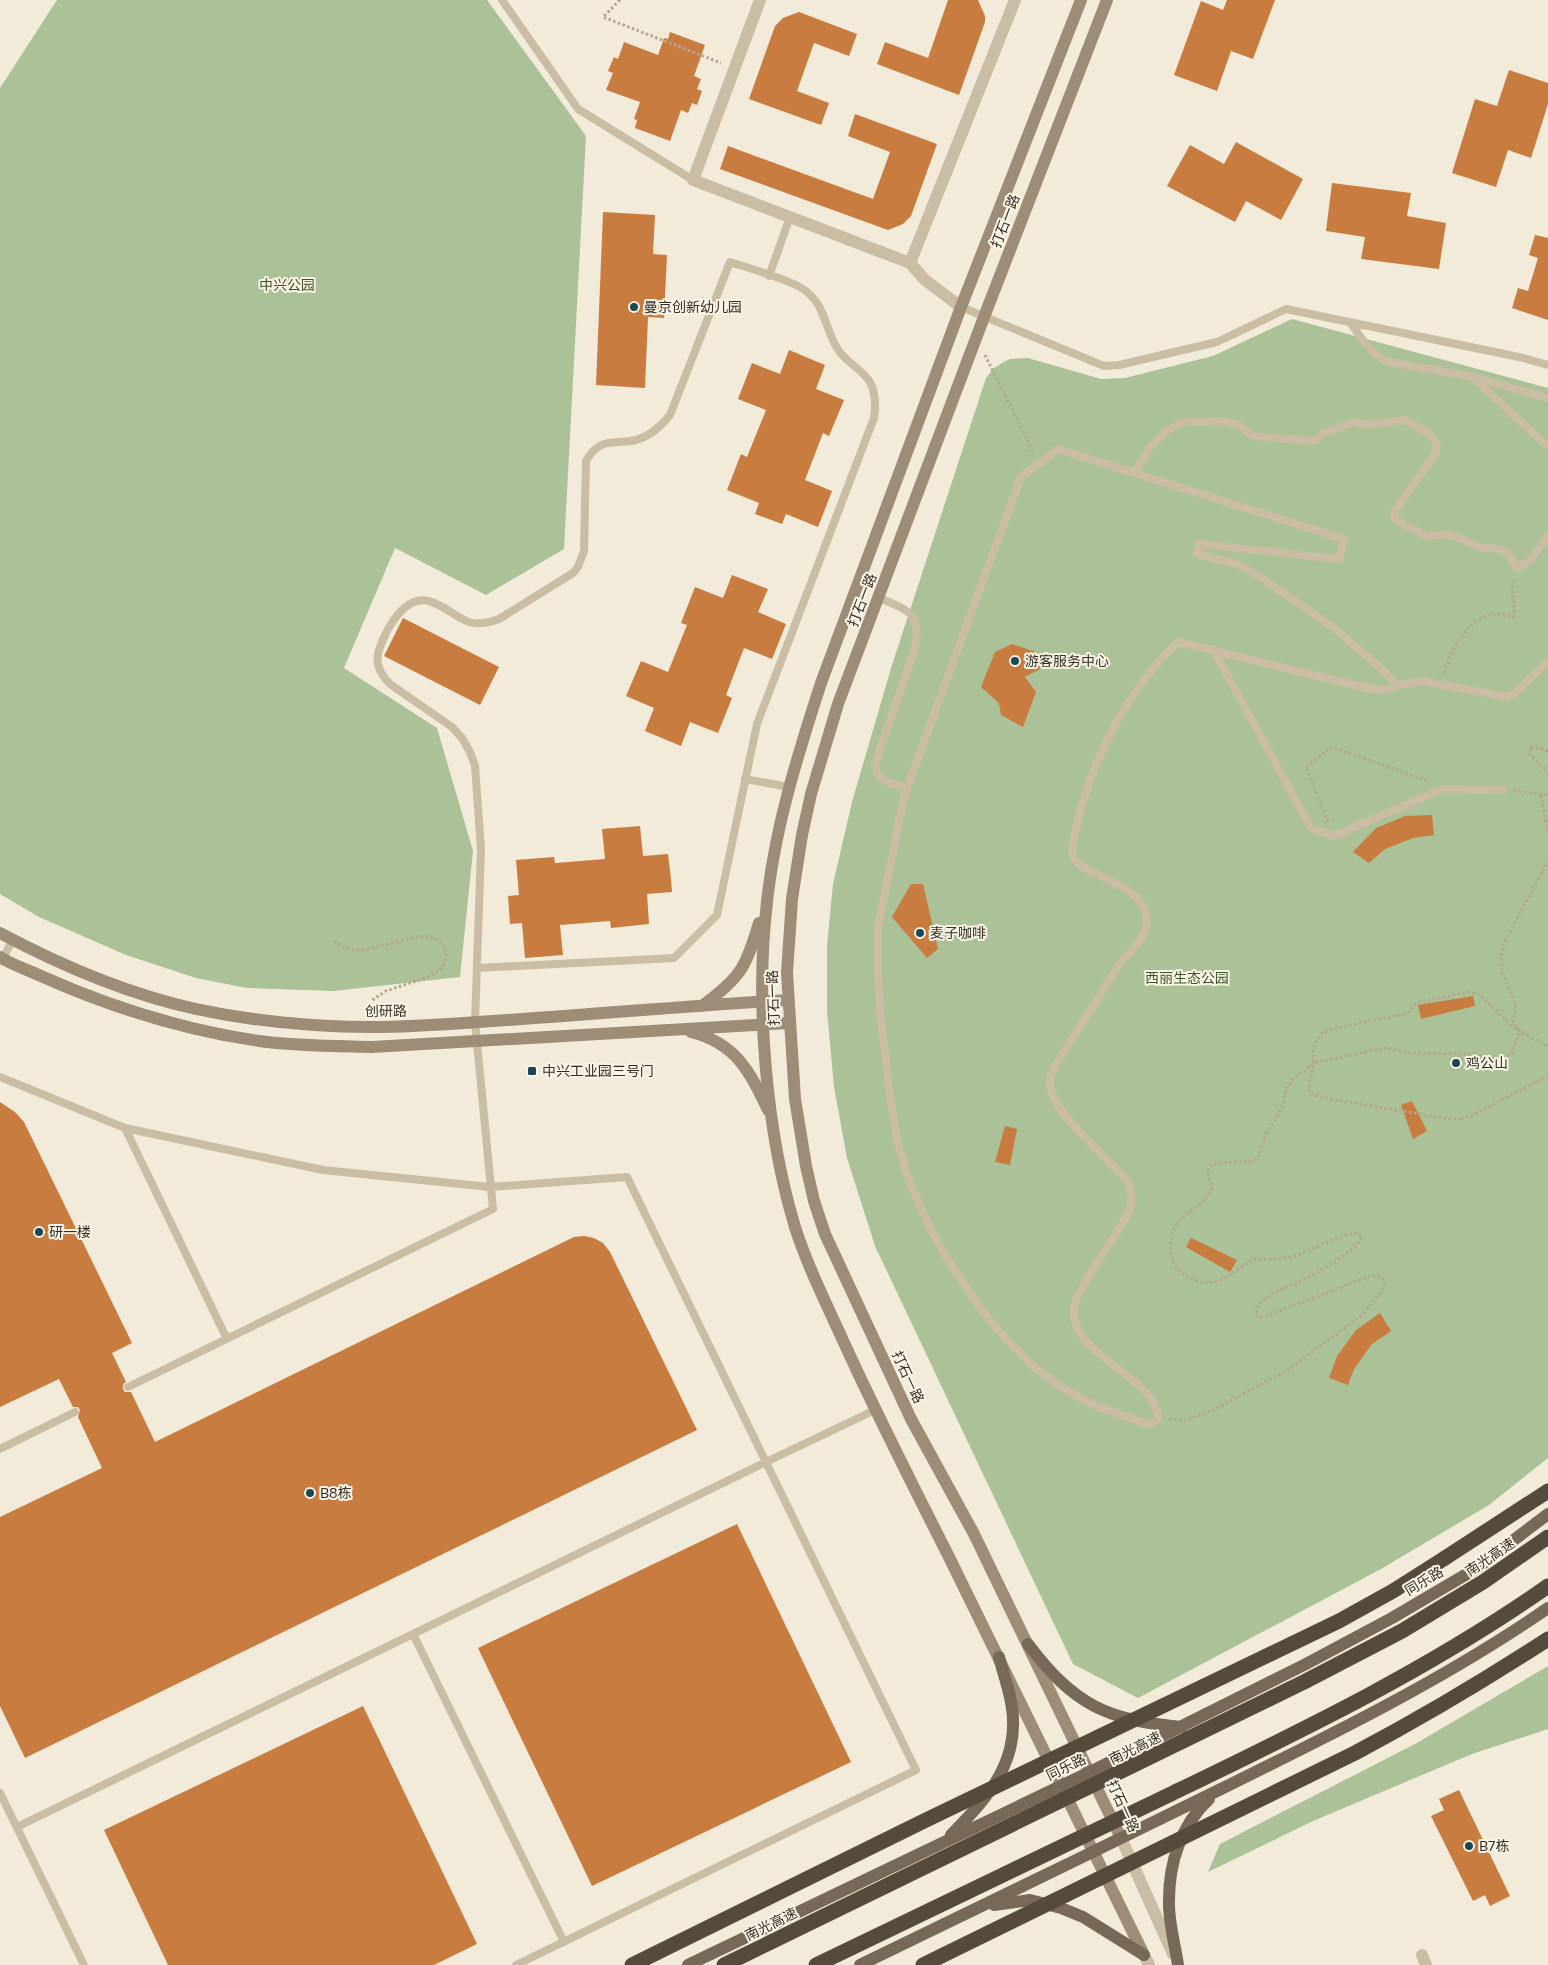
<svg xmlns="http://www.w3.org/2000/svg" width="1548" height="1965" viewBox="0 0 1548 1965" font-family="Commissioner,'Noto Sans SC',sans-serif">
<rect width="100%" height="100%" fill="#f2ebd9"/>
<!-- green -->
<path fill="#abc198" d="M57,0H487L586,136L564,549L486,595L395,548L344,668L437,728L473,851L460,977L333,991L247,988L196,978L126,955L39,917L0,894V88Z
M1292,319L1548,388V1458L1489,1505L1381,1569L1138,1698L1073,1664L875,1246L847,1158L834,1087L827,1011V946L833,884L852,802L892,665L986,378L993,369L1002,363L1010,359L1028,358L1101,379L1125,378L1213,356Z
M1548,1666V1729L1472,1754L1313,1821L1208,1872L1220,1844L1415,1744Z"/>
<!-- building -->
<path fill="#c87c40" d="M948,0H978L985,16V22L959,95L877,64L885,42L928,58Z
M1227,0H1275L1253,59L1231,51L1217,91L1174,75L1201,1L1223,10Z
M799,12L857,34L849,56L814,43L797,91L829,103L821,125L749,99L775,26L783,18Z
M670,32L705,45L694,76L701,79L697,89L702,91L697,105L692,103L688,113L681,110L670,141L635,128L637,120L634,119L640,102L606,90L613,73L608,71L614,57L618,59L624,42L658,55L664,38L668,39Z
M1509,70L1548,83V104L1531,158L1508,150L1496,187L1452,173L1475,99L1497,106Z
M855,114L937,144L911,216L903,224L888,230L720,169L728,146L873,199L890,152L848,136Z
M1236,142L1303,179L1281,220L1246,201L1235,222L1167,186L1190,145L1224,164Z
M1332,183L1411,193L1407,216L1446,223L1439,269L1361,259L1365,237L1326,231Z
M603,212L655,215L653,254L667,255L664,318L648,317L645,388L596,385Z
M1535,235L1548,238V320L1512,308L1518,288L1528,291L1538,258L1529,255Z
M789,350L825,365L816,389L844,400L829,436L823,433L805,480L832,491L818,527L786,514L782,524L755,514L759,503L727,490L741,454L747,457L766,410L738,399L752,363L780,374Z
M732,575L768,589L758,612L786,624L772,659L744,648L726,695L732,698L718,733L690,722L681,746L645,731L654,708L626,696L641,661L668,672L687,625L681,623L695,587L723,598Z
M403,618L499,667L480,705L384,656Z
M1012,644L1036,652L1040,669L1025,677L1036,692L1023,727L1001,715L999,703L981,687L995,652Z
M1432,815L1434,835L1413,838L1385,849L1369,863L1353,852L1376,828L1405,816Z
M640,826L643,856L668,854L671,879L672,892L647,894L649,924L611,928L610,921L560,925L563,955L525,958L522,923L510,924L508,896L519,895L516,860L554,857L555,863L605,859L602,829Z
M911,884H923L938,949L927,958L892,917Z
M1473,996L1475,1006L1421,1019L1418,1005Z
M1412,1101L1427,1131L1413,1139L1401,1105Z
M0,1102L15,1112L24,1122L132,1343L112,1353L126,1382L123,1384V1389L125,1392H131L155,1442L574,1237L584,1236L594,1238L603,1243L610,1252L697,1430L25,1758L0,1706V1517L102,1468L78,1417L80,1410L78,1407H73L59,1379L0,1407Z
M1005,1126L1017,1129L1010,1165L995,1162Z
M1191,1238L1237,1260L1230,1272L1186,1247Z
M1380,1313L1391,1331L1372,1344L1354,1369L1348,1385L1329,1378L1337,1356L1356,1330Z
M737,1524L851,1762L592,1886L478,1648Z
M363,1706L477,1944L434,1965H168L104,1830Z
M1459,1790L1510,1896L1490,1906L1485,1895L1473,1901L1431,1816L1444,1810L1439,1799Z"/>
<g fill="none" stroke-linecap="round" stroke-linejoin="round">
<!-- path -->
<path stroke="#b5a78f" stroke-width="3" stroke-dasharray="2.5 2.5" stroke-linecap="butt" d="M620,0L603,17L721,63
M985,355L1034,454
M1444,673C1450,651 1467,619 1493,614C1499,613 1507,616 1513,617C1517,604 1509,593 1514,579
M1548,751L1531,746L1530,755L1548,772
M1514,791L1548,795
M1541,795L1548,833
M1328,822L1306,767L1332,747L1430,782
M334,941C340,944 348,950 355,950C377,952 426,925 442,943C445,946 446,953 447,957L441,969L428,977L386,991L371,1001
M1528,1035L1520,1032L1513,1021L1516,1005L1502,971L1501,956L1504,943L1548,861
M1461,1119L1471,1116L1548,1076
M1169,1419L1186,1420L1213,1410L1286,1371L1361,1316L1381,1292L1384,1284L1383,1279L1378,1276L1367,1277L1264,1317L1259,1318C1245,1300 1293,1285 1303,1280C1319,1272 1355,1252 1362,1237L1358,1233C1336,1235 1318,1248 1297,1255C1290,1258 1279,1259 1271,1259C1266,1260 1260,1258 1256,1259C1246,1262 1238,1270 1230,1275C1211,1287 1194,1284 1178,1270C1170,1262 1169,1245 1172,1234C1178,1215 1202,1208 1212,1189L1208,1171L1211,1165C1226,1159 1243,1166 1258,1158L1267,1132L1283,1106L1286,1089L1292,1080L1314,1063L1385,1048L1409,1053L1474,1054L1487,1059H1502L1512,1053L1520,1032"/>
<!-- service -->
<path stroke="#cabda4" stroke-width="8" d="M502,0L578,109L693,180
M769,276L790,217
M961,307L1104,366L1119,365L1217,342L1286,309L1519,357L1548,365
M1351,324C1362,338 1371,355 1389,362L1473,377L1548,398
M1475,379L1548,447
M1058,449L1344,539L1339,559L1199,544L1197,554L1235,563L1259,576L1334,628L1383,670L1394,682L1393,686L1389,689L1381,690L1368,688L1178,642C1128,689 1093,757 1077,824C1075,834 1070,848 1074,858C1077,865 1085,868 1091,871C1112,882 1147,893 1147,921C1147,937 1130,951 1121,962C1113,973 1106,986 1099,997C1084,1020 1070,1042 1056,1064C1053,1071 1048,1078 1050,1086C1054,1111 1092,1144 1109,1162C1117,1170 1127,1178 1130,1189C1133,1196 1131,1205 1129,1212C1115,1238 1096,1261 1083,1287C1080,1292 1076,1298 1075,1304C1062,1354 1159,1376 1158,1419L1154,1422L1147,1424L1091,1404L1061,1387L1033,1366L1005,1338L980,1308L943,1252L927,1222L908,1178L897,1140L890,1096L880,1010L878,975V927L902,806L907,788L1021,477Z
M1134,473L1151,446L1166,431L1183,422L1225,421L1240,426L1252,436L1311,441L1316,440L1322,434L1353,422L1367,425L1405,420L1428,433L1434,440L1437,446L1435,454L1394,512L1395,518L1401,523L1427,536L1447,534L1464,540L1478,547L1498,549L1507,552L1517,568L1531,560L1548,535
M878,598C907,609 922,613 915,648L875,764C876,782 892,784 907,788
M1213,649L1311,828L1334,836L1442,789L1503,790
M1393,686L1422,681L1508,697L1515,693L1548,661
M745,779L789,787
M1,961L13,940
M0,1077L125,1128L323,1170L490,1187L627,1177L916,1770L516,1965
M125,1128L227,1339
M128,1387L493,1209L475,1022L481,849L475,766L470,752L462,738L452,727L390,684C381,675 374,664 379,650C386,629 405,592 432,602C460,613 464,632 499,619L573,573L578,567L584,551L586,461C600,436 613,445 636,440C651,436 661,426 670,415L730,262C751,269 786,278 803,289C827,305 824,330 839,351C848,364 864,370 871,384C876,396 876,406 874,418L757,724L717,915L674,958L477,968
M0,1449L75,1412
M413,1634L564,1942
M0,1793L84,1965
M17,1827L766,1462L875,1410"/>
<!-- minor -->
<path stroke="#cabda4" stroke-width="12" d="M760,0L693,180L910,263L925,280L961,307
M910,263L1015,0
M1422,1955L1426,1965"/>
<!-- tertiary -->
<path stroke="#cabda4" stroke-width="12" d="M1121,1838L1173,1954
M1144,1955L1149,1965"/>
<!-- secondary -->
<path stroke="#9d8c76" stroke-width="12" d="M1081,0L961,307L821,683C798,754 775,827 767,902C755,1002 766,1131 795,1227C808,1268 828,1307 846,1347C878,1417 913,1486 948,1555C1014,1688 1078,1822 1144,1955
M1107,0L984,317L838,704L811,794L802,835L792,899L787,973L795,1099L806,1166L814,1201L825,1234L911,1419L974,1534L1121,1838
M0,933C62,966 127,994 196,1009C253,1021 314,1027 372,1027C422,1027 472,1022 522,1019C611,1013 699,1005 788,1000
M0,957C13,965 28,970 41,976C110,1007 184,1030 259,1041C296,1046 334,1046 372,1047L789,1023
M702,1006C740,978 746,968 759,923
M691,1032C736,1043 750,1072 768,1110"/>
<!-- primary -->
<path stroke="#776857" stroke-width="12" d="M1028,1644C1074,1705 1106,1720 1182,1727
M951,1835C983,1802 1015,1769 1013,1720C1013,1699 1004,1677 999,1657
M994,1905L1030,1900L1061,1908L1083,1917L1144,1955
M688,1965L1090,1772L1304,1665L1392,1618L1477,1568L1548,1514
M860,1965C980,1907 1101,1848 1221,1789C1333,1734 1445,1679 1548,1608
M1178,1965C1175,1944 1168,1921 1169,1900C1169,1863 1181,1825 1209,1799"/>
<!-- motorway -->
<path stroke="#564a3d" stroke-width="15" d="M1445,1558L1548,1491"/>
<!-- path-bridge -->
<path stroke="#b5a78f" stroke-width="3" stroke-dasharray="2.5 2.5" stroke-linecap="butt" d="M1461,1119H1449L1319,1097L1311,1093L1308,1089L1314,1063L1313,1052L1316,1042L1322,1033L1333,1029L1408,1013L1417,1003L1468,992L1480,995L1512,1026L1548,1047"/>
<!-- motorway-bridge -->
<path stroke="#564a3d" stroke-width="15" d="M632,1965L924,1821L1339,1621L1393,1591L1445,1558
M724,1965L1304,1682L1402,1631L1483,1582L1548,1537
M816,1965C934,1908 1053,1851 1171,1794C1301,1731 1430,1669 1548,1586
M923,1965L1355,1753C1421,1718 1485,1680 1548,1639"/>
</g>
<!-- markers -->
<g fill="#1b4757" stroke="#f9f4e5" stroke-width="2">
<circle cx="634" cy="307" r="5"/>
<circle cx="1015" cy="661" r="5"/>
<circle cx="920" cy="933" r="5"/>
<circle cx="1456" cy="1063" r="5"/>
<rect x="527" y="1066" width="10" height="10" rx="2.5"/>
<circle cx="39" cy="1232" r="5"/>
<circle cx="310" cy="1493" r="5"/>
<circle cx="1469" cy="1846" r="5"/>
</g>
<g text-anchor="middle" stroke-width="4" stroke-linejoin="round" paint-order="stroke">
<!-- street labels -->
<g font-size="14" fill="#352e26" stroke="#f9f4e5">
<text transform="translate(1005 221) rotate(-69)" y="5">打石一路</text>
<text transform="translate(862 600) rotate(-69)" y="5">打石一路</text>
<text transform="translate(773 998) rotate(-92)" y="5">打石一路</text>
<text transform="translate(386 1011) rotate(-1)" y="5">创研路</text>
<text transform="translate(908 1377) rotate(65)" y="5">打石一路</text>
<text transform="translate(1490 1557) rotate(-34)" y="5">南光高速</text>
<text transform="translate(1424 1581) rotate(-31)" y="5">同乐路</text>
<text transform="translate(1135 1748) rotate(-26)" y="5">南光高速</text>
<text transform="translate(1066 1767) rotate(-26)" y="5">同乐路</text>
<text transform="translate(1123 1806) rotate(65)" y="5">打石一路</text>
<text transform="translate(771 1924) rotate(-26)" y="5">南光高速</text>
</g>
<!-- park labels -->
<g font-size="14" fill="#3c5429" stroke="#f9f4e5">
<text x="287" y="290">中兴公园</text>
<text x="1187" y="983">西丽生态公园</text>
</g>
<!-- poi labels -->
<g font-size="14" fill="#352e26" stroke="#f9f4e5" text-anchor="start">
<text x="644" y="312">曼京创新幼儿园</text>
<text x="1025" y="666">游客服务中心</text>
<text x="930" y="938">麦子咖啡</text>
<text x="1466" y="1068">鸡公山</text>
<text x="542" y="1076">中兴工业园三号门</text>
<text x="49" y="1237">研一楼</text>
<text x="320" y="1498">B8栋</text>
<text x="1479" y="1851">B7栋</text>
</g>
</g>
</svg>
